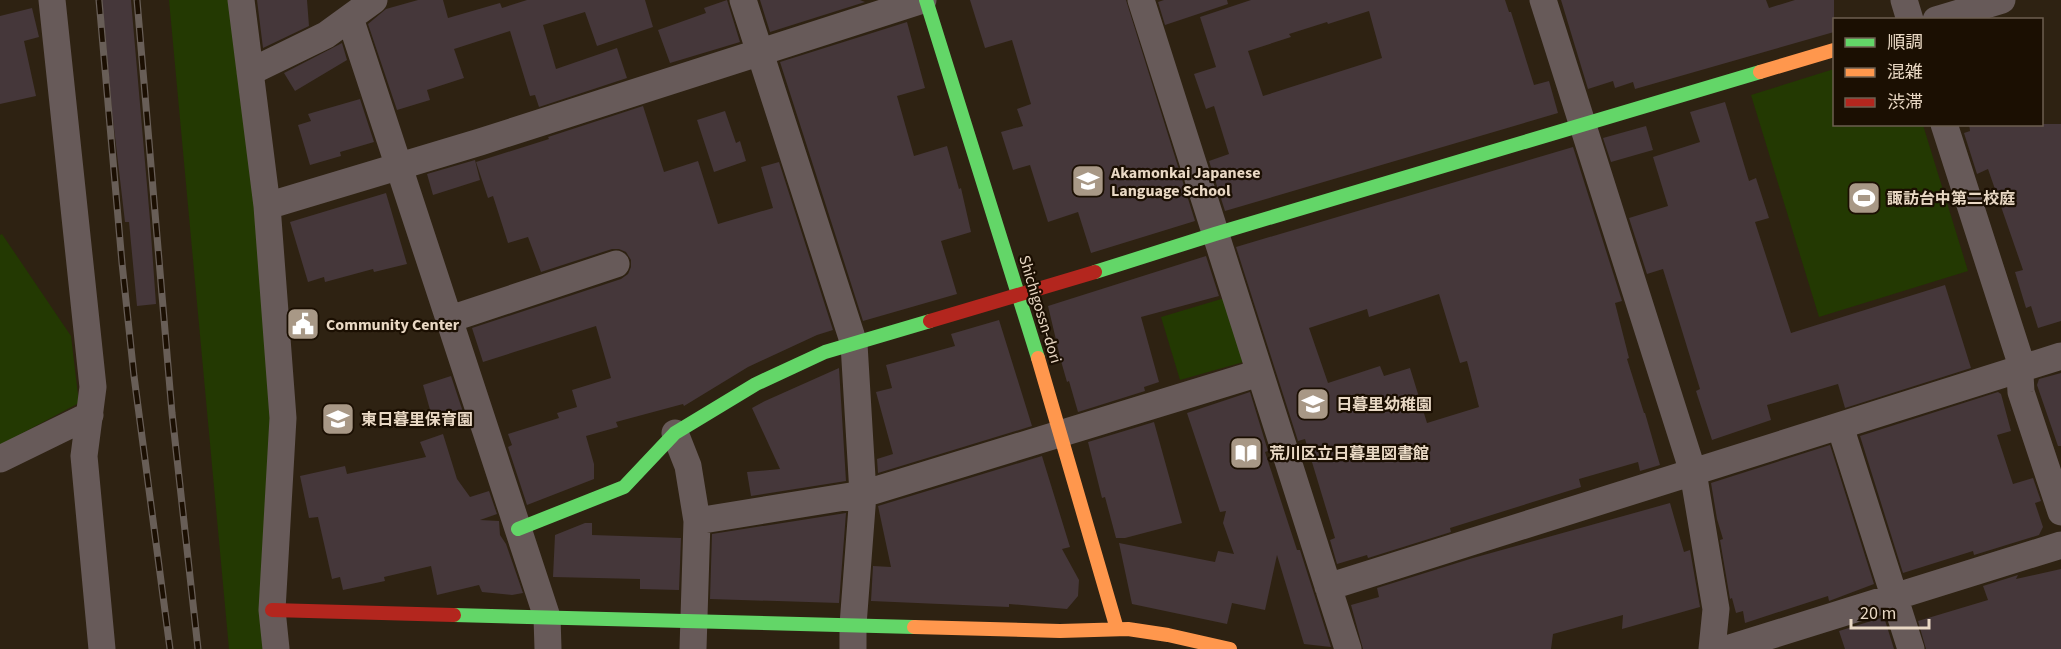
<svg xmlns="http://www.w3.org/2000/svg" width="2061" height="649" viewBox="0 0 2061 649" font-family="'Source Sans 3','Noto Sans JP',sans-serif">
<rect width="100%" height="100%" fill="#2e2212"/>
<!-- green -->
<path fill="#233902" d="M169,0H233L274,381L264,649H229Z
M1834,69V124L1923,125L1968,271L1819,317L1751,95Z
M2,234L71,336L79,403L0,445V235Z
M1228,297L1247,361L1180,380L1161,317Z"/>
<!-- building -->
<path fill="#45373a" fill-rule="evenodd" d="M102,0H131L150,220L156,304L137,306L129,222H125L112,111Z
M257,0H307L309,26L263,48Z
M418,0H443L448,18L500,3L502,8L527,0H645L653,27L597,46L585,12L543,25L556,69L617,48L627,78L539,107L535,95L530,96L510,31L454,49L464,78L427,90L430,100L397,110L368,24L386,9Z
M727,0L740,42L670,63L658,30L706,13L704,8Z
M760,0H860L865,2L770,32Z
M970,0H1126L1195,221L1091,253L1078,212L1048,222L1030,165L1013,170L1001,132L1023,126L1017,109L1031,104L1012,40L985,48Z
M1164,0H1227L1228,4L1165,25L1158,2Z
M1251,0H1505L1509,12H1511L1534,85L1549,81L1558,113L1225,211L1209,161L1229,154L1214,106L1206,109L1194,74L1216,67L1200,17ZM1369,11L1382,58L1263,96L1248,51L1291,37L1289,34L1327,22L1328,24Z
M1561,0H1766L1769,8L1795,0H1834V32L1635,89L1633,82L1615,88L1613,81L1588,89Z
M32,8L39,37L24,41L36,96L0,104V16Z
M907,22L925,88L897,96L914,156L947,146L959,189L961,188L971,232L941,241L957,294L863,321L780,62Z
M342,43L347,60L295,91L284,73Z
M360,99L374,142L340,152L341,156L310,165L298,125L311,121L308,114Z
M1725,102L1749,181L1756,178L1769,218L1755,222L1791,333L1945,285L1971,368L1845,408L1838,384L1767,405L1771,420L1712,440L1696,391L1700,389L1663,269L1647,274L1629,218L1668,206L1653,157L1700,142L1690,112Z
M643,106L664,172L698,161L718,224L773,208L761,167L779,162L833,330L817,335L748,367L684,406L683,404L616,422L618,427L586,436L594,464V479L527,505L508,447L512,445L508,434L559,418L557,413L577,407L572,390L611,378L596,326L483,362L472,328L621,279L628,274L631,267V260L626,252L619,249H612L541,272L528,237L508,243L493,196L488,198L476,162L549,139L548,137Z
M725,111L736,143L740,141L746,161L714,172L697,120Z
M1969,124H2061V321L2038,328L2031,306L2026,308L2015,272L2023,270L1988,169L1977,174L1964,133L1970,131Z
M1646,126L1653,150L1611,162L1603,138Z
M1573,147L1622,301L1615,303L1629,358L1627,359L1644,413H1645L1660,465L1640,471L1638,462L1579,479L1581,487L1450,528L1451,532L1368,558L1367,555L1337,564L1330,540L1335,538L1305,439L1298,441L1236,247ZM1439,294L1460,363L1467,361L1479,407L1427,423L1410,368L1384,376L1380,366L1328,383L1309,328L1367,309L1369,317Z
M475,160L480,180L433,195L427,174Z
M386,193L407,264L374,272L373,269L325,282L324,277L308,282L290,222Z
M1206,256L1219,296L1141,317L1159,382L1144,387L1145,391L1078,412L1069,381L1067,382L1061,361L1048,306Z
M999,320L1032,426L878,473L877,459L893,454L876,392L892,388L886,365L955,346L951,334Z
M839,368L846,481L751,496L747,472L780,469L752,408L765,401Z
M2061,373V446H2058L2037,385L2039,379Z
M451,376L464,415L434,424L423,385Z
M1250,392L1268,451L1265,452L1297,550H1300L1331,647L1304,644L1277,555L1265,610L1232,603L1227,624L1132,604L1119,543L1215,562L1218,551L1234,554L1223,523L1226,511L1220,512L1187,413Z
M1998,392L2001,394L2011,431L1997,435L2013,484L2033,478L2041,501L2035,503L2043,527L2039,535L1974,555L1973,551L1903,573L1860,436Z
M1154,422L1182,523L1125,538H1116L1105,497L1102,498L1088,442Z
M443,434L457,479L470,497L489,491L497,514L480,520L499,521L500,535L506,544L523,593L512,595L482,592L479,585L437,595L431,566L384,577L385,581L343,590L340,577L332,579L318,517L309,518L300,476L345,466L347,474L426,457L420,442Z
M1830,445L1874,584L1829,601L1828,596L1745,623L1743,611L1736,613L1732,598L1730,599L1720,540L1723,539L1717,519L1711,483Z
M1042,456L1070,547L1062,549L1079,580L1078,596L1067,609L1009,604V607L871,601L873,566L891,567L878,506Z
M1670,503L1684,552L1690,550L1700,607L1622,629L1623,615L1553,634L1551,649H1363L1351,605L1379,597L1377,588L1473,558Z
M846,513L839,603L710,599L712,534Z
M585,523H592V535L681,538L679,590L640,589V579L553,577L555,535Z
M2061,569V649H1926L1918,621L1988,600L1983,586L2018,575L2016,579Z
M1884,617L1894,649H1845L1839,631Z"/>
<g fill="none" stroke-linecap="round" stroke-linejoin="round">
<!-- street -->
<path stroke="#675a59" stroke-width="27" d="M52,0L93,387L84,456L102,649
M241,0L267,206L283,418L272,610L276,649
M743,0L854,344L863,494L853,625V649
M1141,0L1348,649
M1543,0L1693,472L1716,609L1712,649
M1904,0L1910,20
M350,18L547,617L548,649
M1936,20L2002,0
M250,72L326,35L374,0
M1944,124L2019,357L2021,392L2061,512
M267,206L480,142L923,0
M450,319L616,264
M1840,426L1911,649
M675,433L688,466L697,521L693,649
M0,459L90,415
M697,521L863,494L1259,373
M1328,587L2061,356
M1727,649L2061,545"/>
<!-- fast -->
<path stroke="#63d668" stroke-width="14" d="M926,0L1038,358
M1095,272L1215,234L1760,72
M518,529L624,487L675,433L756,384L825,352L930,321
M454,615L914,627"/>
<!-- slow -->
<path stroke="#ff974d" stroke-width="14" d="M1760,72L1834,50
M1038,358L1117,629
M914,627L1060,631L1128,629L1168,635L1230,649"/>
<!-- jam -->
<path stroke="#b3261e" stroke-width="14" d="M930,321L1095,272
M272,610L454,615"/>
<defs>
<path id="rail" d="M99,0L122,263L134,376L170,649
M137,0L172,413L198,649"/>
</defs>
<!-- rail casing -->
<use href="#rail" stroke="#685e57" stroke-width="7"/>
<!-- rail -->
<use href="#rail" stroke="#1b0f02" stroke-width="4.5" stroke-dasharray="14" stroke-linecap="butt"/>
</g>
<!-- icons -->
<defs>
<symbol id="university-square" viewBox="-11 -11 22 22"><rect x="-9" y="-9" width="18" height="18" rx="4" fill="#a89886" stroke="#1b0f02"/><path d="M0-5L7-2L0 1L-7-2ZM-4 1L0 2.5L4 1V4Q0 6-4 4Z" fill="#fff"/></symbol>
<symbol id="stadium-square" viewBox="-11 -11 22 22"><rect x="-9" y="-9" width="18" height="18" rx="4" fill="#a89886" stroke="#1b0f02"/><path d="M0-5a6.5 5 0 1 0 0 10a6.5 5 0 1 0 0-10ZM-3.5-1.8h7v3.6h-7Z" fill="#fff"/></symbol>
<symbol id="civic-square" viewBox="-11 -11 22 22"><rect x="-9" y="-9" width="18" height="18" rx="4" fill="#a89886" stroke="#1b0f02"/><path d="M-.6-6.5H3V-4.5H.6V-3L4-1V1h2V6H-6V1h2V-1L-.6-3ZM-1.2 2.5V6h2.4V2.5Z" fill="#fff"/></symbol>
<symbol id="school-square" viewBox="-11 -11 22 22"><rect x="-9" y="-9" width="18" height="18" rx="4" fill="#a89886" stroke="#1b0f02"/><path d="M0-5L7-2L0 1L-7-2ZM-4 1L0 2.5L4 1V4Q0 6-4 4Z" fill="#fff"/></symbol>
<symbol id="library-square" viewBox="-11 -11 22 22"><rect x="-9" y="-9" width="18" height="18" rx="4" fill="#a89886" stroke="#1b0f02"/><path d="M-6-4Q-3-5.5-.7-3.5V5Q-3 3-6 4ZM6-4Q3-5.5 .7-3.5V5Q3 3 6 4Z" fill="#fff"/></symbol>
</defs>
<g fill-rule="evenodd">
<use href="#university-square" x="1069" y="162" width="38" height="38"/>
<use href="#stadium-square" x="1845" y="179" width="38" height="38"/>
<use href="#civic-square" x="284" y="305" width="38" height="38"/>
<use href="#school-square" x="1294" y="385" width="38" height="38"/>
<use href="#school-square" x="319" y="400" width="38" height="38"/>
<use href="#library-square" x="1227" y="434" width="38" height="38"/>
</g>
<g text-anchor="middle" stroke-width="4.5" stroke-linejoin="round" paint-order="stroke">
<!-- poi labels -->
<g font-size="16" font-weight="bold" fill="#e9d8c4" stroke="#1b0f02" text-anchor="start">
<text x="1111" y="178">Akamonkai Japanese<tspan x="1111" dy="18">Language School</tspan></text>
<text x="1887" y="204">諏訪台中第二校庭</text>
<text x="326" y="330">Community Center</text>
<text x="1336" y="410">日暮里幼稚園</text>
<text x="361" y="425">東日暮里保育園</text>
<text x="1269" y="459">荒川区立日暮里図書館</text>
</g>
<!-- street labels -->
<g font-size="16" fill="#e9d8c4" stroke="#1b0f02">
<text transform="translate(1041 309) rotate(73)" y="6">Shichigossn-dori</text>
</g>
</g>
<!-- legend -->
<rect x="1833" y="18" width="210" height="108" fill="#1b0f02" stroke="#6d5f50" stroke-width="1.5"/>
<rect x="1845" y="38" width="30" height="9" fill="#63d668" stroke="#6d5f50" stroke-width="1.5"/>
<text x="1887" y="48" font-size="18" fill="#e9d8c4">順調</text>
<rect x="1845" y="68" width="30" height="9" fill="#ff974d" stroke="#6d5f50" stroke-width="1.5"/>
<text x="1887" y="78" font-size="18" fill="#e9d8c4">混雑</text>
<rect x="1845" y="98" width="30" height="9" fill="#b3261e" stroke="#6d5f50" stroke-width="1.5"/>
<text x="1887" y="108" font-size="18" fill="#e9d8c4">渋滞</text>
<!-- scale -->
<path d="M1851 619v9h78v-9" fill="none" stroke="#e9d8c4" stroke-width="3"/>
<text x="1860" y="619" font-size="18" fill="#e9d8c4" stroke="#1b0f02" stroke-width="4.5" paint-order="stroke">20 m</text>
</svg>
